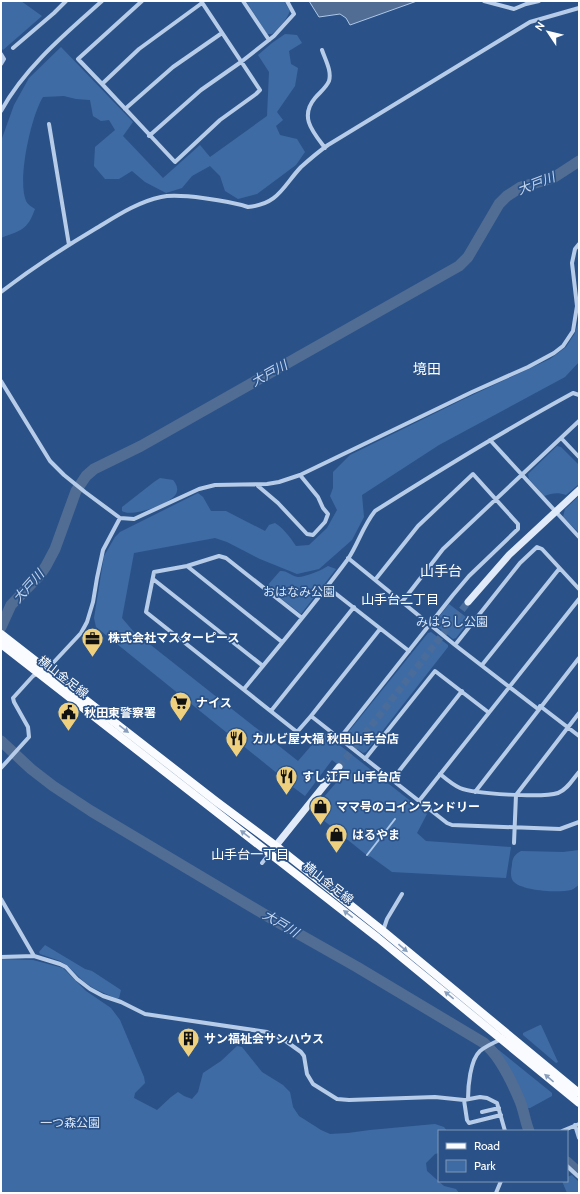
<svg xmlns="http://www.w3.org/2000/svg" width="580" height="1194" viewBox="0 0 580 1194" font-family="Cabin,'Noto Sans JP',sans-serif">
<rect width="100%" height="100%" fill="#2a5288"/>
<!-- green -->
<path fill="#3f6ba4" d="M1,1H21L42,16L3,50L1,48Z
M246,1H284L290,11C286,21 279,28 272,34H267Z
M285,34L297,35L302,43L289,51L291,64L298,68L295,86L277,112L283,120L276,126L280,135L297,139L305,152L296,165L257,194L238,199L225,191L220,176L210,166L192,176L182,188L166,193L145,182L132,171L119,179H105L94,166L95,147L115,130L109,120L101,121L93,116L90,100L76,99L64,96L43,97C31,116 17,180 26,201C28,205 32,207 35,209C27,231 21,230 1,238V141L14,105L29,78L61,47L133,122L123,136L163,178L200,145L210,157L267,116L269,72L258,55L272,43Z
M579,319V362L565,377L439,445L362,495L364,517L352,540L319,569L297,574L260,559L227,542L215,538L134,553L122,618L133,631L298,761L323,732L427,814L417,833L426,841L511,847L506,878L392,872L370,856L369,857L312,811L346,771L332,760L305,796L282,779L283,778L96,627L94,618L104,556L115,537L120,532L198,493L203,497L211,511H226L265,531L269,525L275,523C284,529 290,537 296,546L309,545L327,528L337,510L330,496L333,488V472L350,455L464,399L550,359L566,347L575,333Z
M557,446L561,447L579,465V484L566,495C558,492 552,493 544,496L529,479L528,474Z
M160,478L173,480C175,482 178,487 177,491C176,503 131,518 122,511V507L154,482Z
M579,496V533L563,517L565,509Z
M328,566L336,569L301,614L266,587L280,571C287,570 291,576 298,577C306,577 322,570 328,566Z
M449,604L470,620L456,638L453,639L435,625V622Z
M431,632L448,645V647L366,752L363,753L346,741V735L428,633Z
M579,850V885C577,886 574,889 571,890C559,893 521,891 513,881C510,876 511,871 512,865C512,858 515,854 521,851L563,852Z
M45,945L85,969L92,971L121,990L119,998L117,999L93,988L83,981L68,966L60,961L40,954L39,952Z
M1,959L33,960L63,968L86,991L111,1008L120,1020L144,1077L145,1083L135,1093L134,1098L157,1110L171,1097L178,1092L184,1096L192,1099L198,1092L203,1073L221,1061L237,1046L242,1047L262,1072L283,1085L290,1092L293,1107L299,1116L321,1130L330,1134L348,1133L370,1130L435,1124L444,1127L447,1131H439V1153L435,1154L426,1163L427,1171L444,1186L456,1189L459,1193H1Z
M540,1025H541L558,1062L556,1063L523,1035V1033Z
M495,1047L552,1093V1096L530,1108H527L501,1057L495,1049Z
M572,1175L579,1182V1193H567L562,1181H567V1177Z"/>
<!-- water -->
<path fill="#526d94" stroke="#acc7e8" d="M309,1H417L350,25L346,18L340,14L319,17Z"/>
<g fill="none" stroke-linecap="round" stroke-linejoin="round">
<!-- stream -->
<path stroke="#acc7e8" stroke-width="2" d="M367,855L395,819"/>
<!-- river -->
<path stroke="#526d94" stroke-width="11" d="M1,627L11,605L40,575L46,566L55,549L76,491L86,476L94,469L141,446L459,266L468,257L499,204L507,196L521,187L553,178L579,161
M1,741L31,769L53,786L91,811L274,920L357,967L484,1043C500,1056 512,1082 520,1101C524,1111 525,1121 529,1131
M567,1162L579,1173"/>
<!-- secondary-tunnel -->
<path stroke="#4a6c9a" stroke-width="7" stroke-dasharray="7 3.5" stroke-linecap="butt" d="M339,767L468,602"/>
<!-- street -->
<path stroke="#b7cce8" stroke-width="4" d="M142,1L78,59L102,84L175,162L220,120L256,94L260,90L201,1
M243,1L269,40
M484,1L514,9L526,4L539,1
M13,48L54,13L66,1
M322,50C325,59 332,71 329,81C326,88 320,92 315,98C299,117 313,132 325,148
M1,54L4,59L1,64
M102,84L139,49L202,3
M125,109L173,67L222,33
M1,111C25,67 65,34 102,1
M49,124L69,245
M149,136L201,90L241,62L274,36L294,14L287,1
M1,292C31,269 63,248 95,229C115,217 137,202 161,197C179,193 230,201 248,207C279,204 283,186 301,167C310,159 318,152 328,145L530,22L579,8
M1,381L50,461L64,475L85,492L120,518L134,519L199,489L215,485L267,484L279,482L300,475L472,392L528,367L554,353L563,346L573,331L577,306L572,263L575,249L579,244
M562,439L579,457
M490,440L579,537
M258,486L278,503L307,534L313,535L325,522L328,514L323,508L318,497L300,475
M348,558L455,645L538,709
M187,566L282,642
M153,579L263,666
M326,586L409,651
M402,602L443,549L579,421
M302,618L226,558L219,556L187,566L154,572L146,612L297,732L311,716L447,823L452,825L560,829L579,822
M455,645L520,563L537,547L542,549L579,589
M482,665L559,569
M45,668L53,663L81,633L87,622L93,602L97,578L103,550L120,518
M244,689C279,646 315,604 348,559C358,544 363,526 375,511C440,470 505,430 573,393L579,395
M540,706L579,736
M271,711L354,607
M311,716L380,629
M340,738L453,595L469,576L518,529V524L473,474L418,526L375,580
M365,759L435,671L488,712
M1,768L29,737L28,727L14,702L13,698L33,676L38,673
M440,774C446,779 453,785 460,788C474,794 543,798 558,793C567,790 573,779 579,772
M392,780L462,691
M475,792L579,658
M419,801L579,599
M514,843L516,795L579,713
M262,863L270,853
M1,899L34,956
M383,931L387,919L402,894
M1,957L34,956L60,964L66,967L77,979L90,989L103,996L121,1002L145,1014L267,1032L287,1042L301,1052L304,1056L307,1074L313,1084L337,1099L349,1100L435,1097L464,1100L480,1097L487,1098L497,1103L505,1131
M468,1099C468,1087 470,1060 480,1051C486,1046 495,1042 502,1039
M464,1100L467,1120L469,1123L501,1115
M482,1112L499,1108
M575,1125L579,1138
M562,1131L579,1124
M567,1166L579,1177
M496,1193L501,1181"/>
<!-- secondary -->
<path stroke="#e1eaf8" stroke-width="7" d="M468,602L509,555L579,490
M270,853L339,767"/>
<!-- primary -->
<path stroke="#f9fbfe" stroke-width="8" d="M1,634L217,802L276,846L383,931L579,1093
M1,644L378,938L579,1103"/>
</g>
<!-- one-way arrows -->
<defs><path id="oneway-solid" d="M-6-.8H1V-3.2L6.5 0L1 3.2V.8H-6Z"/></defs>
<g fill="#879ebd">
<use href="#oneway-solid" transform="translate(124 729) rotate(38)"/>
<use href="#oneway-solid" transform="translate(245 834) rotate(-142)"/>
<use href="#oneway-solid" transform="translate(348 914) rotate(-142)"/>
<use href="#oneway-solid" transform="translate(403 948) rotate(40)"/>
<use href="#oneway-solid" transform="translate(449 995) rotate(-141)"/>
<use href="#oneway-solid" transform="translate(549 1078) rotate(-140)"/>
</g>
<!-- icons -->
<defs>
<symbol id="office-pin" viewBox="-11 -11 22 30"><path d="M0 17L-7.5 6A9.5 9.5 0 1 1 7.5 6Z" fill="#efd07e" stroke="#2a5288"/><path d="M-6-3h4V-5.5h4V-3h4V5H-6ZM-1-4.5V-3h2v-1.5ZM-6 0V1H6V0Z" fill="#111"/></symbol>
<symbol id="supermarket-pin" viewBox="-11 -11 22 30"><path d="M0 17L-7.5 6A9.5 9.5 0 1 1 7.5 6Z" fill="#efd07e" stroke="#2a5288"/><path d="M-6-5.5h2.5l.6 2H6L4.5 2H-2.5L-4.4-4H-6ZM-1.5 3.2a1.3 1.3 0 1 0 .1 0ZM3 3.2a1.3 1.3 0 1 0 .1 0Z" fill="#111"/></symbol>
<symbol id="civic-pin" viewBox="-11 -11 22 30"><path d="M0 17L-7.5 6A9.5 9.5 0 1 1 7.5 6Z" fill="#efd07e" stroke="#2a5288"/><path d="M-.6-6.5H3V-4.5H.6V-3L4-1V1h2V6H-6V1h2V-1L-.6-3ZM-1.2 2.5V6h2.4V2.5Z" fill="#111"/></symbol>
<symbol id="restaurant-pin" viewBox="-11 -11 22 30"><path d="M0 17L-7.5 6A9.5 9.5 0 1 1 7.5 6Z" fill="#efd07e" stroke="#2a5288"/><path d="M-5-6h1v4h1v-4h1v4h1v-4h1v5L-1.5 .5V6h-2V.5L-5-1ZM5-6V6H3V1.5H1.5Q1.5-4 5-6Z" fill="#111"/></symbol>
<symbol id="shop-pin" viewBox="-11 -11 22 30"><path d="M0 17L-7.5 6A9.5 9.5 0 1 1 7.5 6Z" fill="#efd07e" stroke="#2a5288"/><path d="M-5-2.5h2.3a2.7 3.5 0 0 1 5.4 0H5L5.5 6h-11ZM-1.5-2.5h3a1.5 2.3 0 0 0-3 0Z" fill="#111"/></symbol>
<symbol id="building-pin" viewBox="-11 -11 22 30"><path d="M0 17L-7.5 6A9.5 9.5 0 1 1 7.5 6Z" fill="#efd07e" stroke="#2a5288"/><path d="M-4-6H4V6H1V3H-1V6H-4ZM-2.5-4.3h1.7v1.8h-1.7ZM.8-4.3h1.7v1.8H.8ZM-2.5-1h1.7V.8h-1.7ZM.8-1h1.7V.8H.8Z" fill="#111"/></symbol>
</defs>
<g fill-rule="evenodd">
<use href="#office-pin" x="80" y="626" width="25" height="34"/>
<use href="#supermarket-pin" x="168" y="690" width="25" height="34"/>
<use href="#civic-pin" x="56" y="700" width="25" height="34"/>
<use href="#restaurant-pin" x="224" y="726" width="25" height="34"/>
<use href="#restaurant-pin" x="274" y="764" width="25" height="34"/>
<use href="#shop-pin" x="308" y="794" width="25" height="34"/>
<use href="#shop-pin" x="324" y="822" width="25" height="34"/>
<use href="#building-pin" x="176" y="1026" width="25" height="34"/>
</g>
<g text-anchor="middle" stroke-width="3.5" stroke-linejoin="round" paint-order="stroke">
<!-- park labels -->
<g font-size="12" fill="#dae7f7" stroke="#2a5288">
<text x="299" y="596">おはなみ公園</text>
<text x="452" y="626">みはらし公園</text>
<text x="70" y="1127">一つ森公園</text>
</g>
<!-- poi labels -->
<g font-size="12" font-weight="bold" fill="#fff" stroke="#2a5288" text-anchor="start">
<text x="108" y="642">株式会社マスターピース</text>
<text x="196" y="707">ナイス</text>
<text x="84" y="717">秋田東警察署</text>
<text x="252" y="743">カルビ屋大福 秋田山手台店</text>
<text x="302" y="781">すし江戸 山手台店</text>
<text x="336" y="811">ママ号のコインランドリー</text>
<text x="352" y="839">はるやま</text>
<text x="204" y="1043">サン福祉会サンハウス</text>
</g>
<!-- street labels -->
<g font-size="12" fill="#fff" stroke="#2a5288">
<text transform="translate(63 677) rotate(38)" y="4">横山金足線</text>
<text transform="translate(328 883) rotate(38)" y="4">横山金足線</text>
</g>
<!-- water labels -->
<g font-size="13" font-style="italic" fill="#c3d6f0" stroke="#2a5288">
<text transform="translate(536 183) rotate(-21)" y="5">大戸川</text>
<text transform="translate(269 373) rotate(-29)" y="5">大戸川</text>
<text transform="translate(28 586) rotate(-48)" y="5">大戸川</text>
<text transform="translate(281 923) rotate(31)" y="5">大戸川</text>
</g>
<!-- neighbourhood labels -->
<g font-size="13" fill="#fff" stroke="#2a5288">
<text x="400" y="604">山手台二丁目</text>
<text x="250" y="859">山手台一丁目</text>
</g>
<!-- quarter labels -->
<g font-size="14" fill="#fff" stroke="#2a5288">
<text x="427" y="374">境田</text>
<text x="441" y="576">山手台</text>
</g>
</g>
<!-- border -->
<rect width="580" height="1194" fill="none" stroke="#ffffff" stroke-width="4"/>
<!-- legend -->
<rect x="438" y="1130" width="130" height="52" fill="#2a5288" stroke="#7f97b8"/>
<rect x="446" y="1143" width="20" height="6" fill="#f9fbfe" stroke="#7f97b8"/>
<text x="474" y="1150" font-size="12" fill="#ffffff">Road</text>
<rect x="446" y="1160" width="20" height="12" fill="#3f6ba4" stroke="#7f97b8"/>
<text x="474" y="1170" font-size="12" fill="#ffffff">Park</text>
<!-- north arrow -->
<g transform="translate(548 32) rotate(305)" stroke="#2a5288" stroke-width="3" paint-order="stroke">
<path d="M0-3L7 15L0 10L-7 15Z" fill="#ffffff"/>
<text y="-6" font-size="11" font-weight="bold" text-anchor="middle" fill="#ffffff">N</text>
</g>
</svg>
